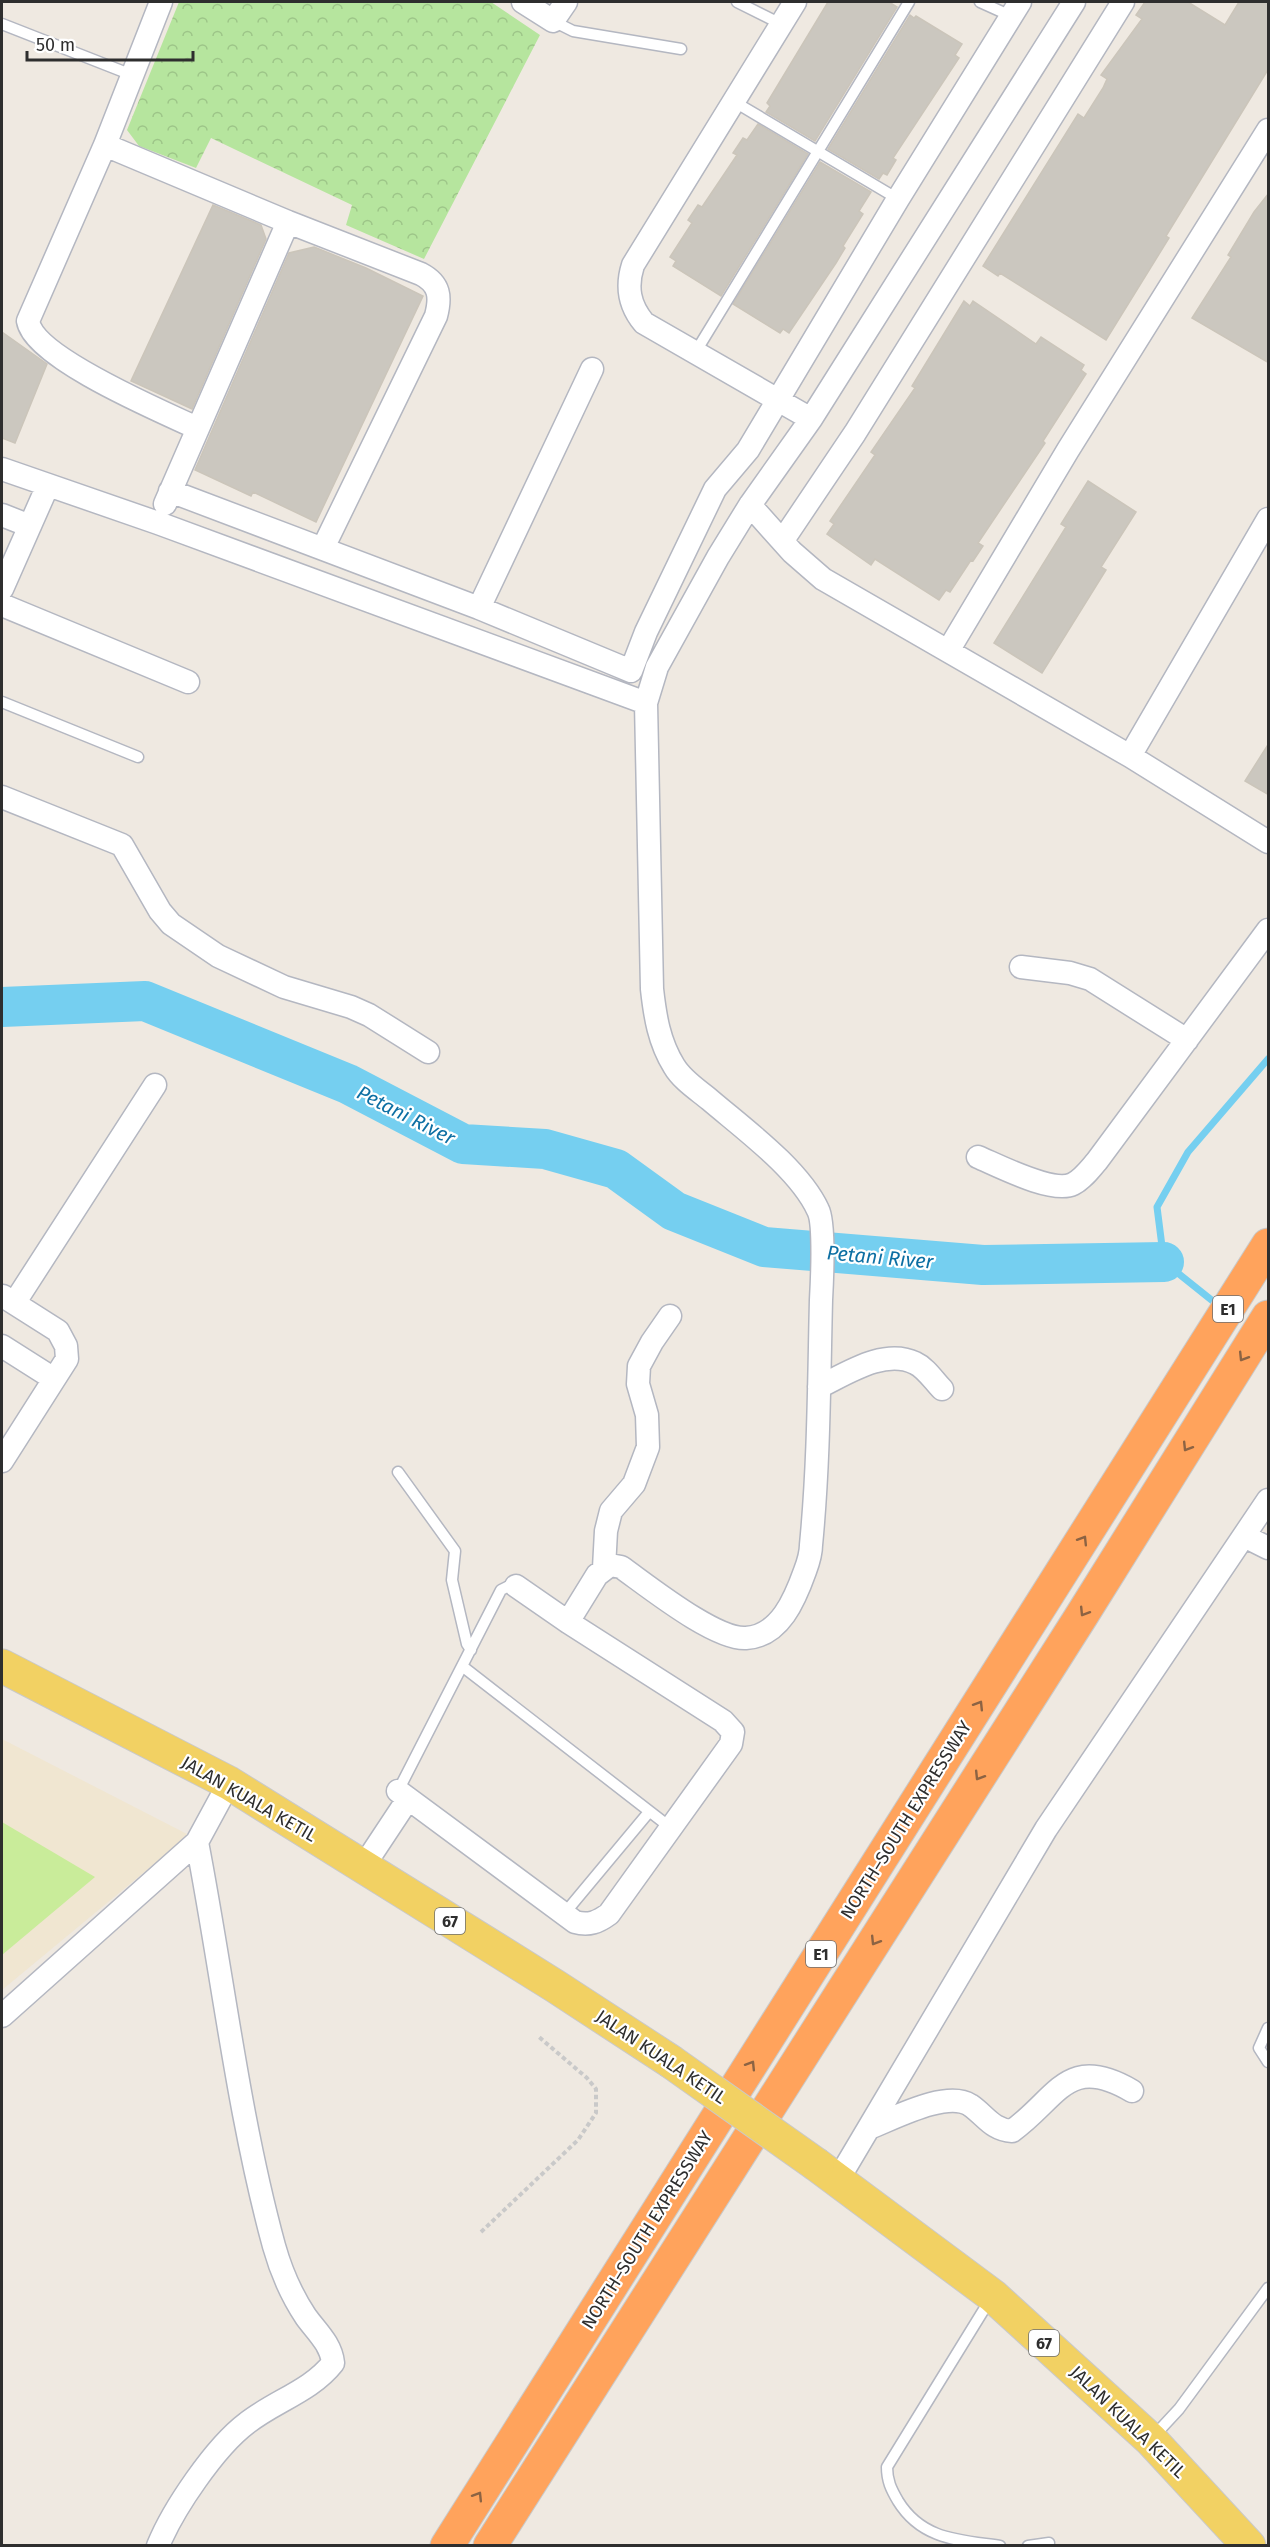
<svg xmlns="http://www.w3.org/2000/svg" width="1270" height="2547" viewBox="0 0 1270 2547" font-family="'Fira Sans',sans-serif">
<defs>
<pattern id="park-crowns" width="20" height="18" patternUnits="userSpaceOnUse" patternTransform="scale(1.5)"><rect width="20" height="18" fill="#b6e59e"/><path d="M2 6a3 3 0 1 1 6 0M12 15a3 3 0 1 1 6 0" fill="none" stroke="#9dc588"/></pattern>
</defs>
<rect width="100%" height="100%" fill="#efe9e1"/>
<!-- education -->
<path fill="#f0e6d1" d="M2,1739L189,1835L2,1990Z"/>
<!-- park -->
<path fill="url(#park-crowns)" d="M179,2H491L540,35L424,259L346,225L352,205L211,138L196,168L139,146L127,130Z"/>
<!-- pitch -->
<path fill="#c9ec9a" d="M2,1822L95,1877L2,1955Z"/>
<g fill="none" stroke-linecap="round" stroke-linejoin="round">
<!-- stream -->
<path stroke="#75cff0" stroke-width="7" d="M1219,1306L1164,1262L1157,1207L1188,1152L1268,1059"/>
<!-- river -->
<path stroke="#75cff0" stroke-width="40" d="M2,1007L145,1001L348,1084L463,1144L545,1149L616,1169L674,1211L764,1247L983,1265L1164,1262"/>
</g>
<!-- building -->
<path fill="#cbc7bf" stroke="#cbc5ba" stroke-width="1.5" d="M828,2H889L897,7L815,141L766,112L770,106L767,103Z
M1145,2H1188L1225,25L1239,2H1269V68L1166,236L1169,238L1106,340L1000,273L998,276L983,266L1078,114L1084,118L1103,88L1107,79L1101,75L1142,19L1136,15Z
M910,15L914,18L916,16L962,44L955,55L959,58L893,158L896,160L887,175L883,173L879,179L828,149Z
M758,124L808,154L721,296L673,266L676,261L670,257L692,223L688,220L698,205L702,207L737,155L733,153L743,138L747,140Z
M820,162L871,192L859,211L863,214L843,246L845,248L836,263L789,333L783,329L780,333L733,304Z
M1269,193V363L1192,318L1231,257L1228,255L1254,212Z
M213,205L261,225L266,239L192,409L131,381Z
M314,247L366,268L423,296L316,522L253,492L251,496L195,470L289,253Z
M964,301L970,306L973,301L1036,344L1041,337L1084,365L1081,370L1086,374L1043,441L1045,443L978,543L983,546L973,561L971,560L950,592L946,590L939,600L875,559L871,565L827,534L834,524L830,521L875,455L871,452L915,388L912,386Z
M2,332L47,364L15,443L2,438Z
M1088,481L1136,512L1101,567L1106,570L1042,673L994,643L1066,527L1061,524Z
M1269,743V795L1245,781Z"/>
<g fill="none" stroke-linecap="round" stroke-linejoin="round">
<defs>
<path id="service" d="M737,2L781,24
M980,2L1011,16
M553,21L573,31L681,49
M2,24L132,75
M733,101L898,199
M695,353L909,2
M2,702L138,757
M398,1472L455,1551L452,1580L467,1644L471,1650
M462,1666L671,1828
M398,1791L501,1590L509,1586H516
M564,1914L649,1812
M1268,2028L1259,2048L1268,2062
M991,2298L887,2467C887,2481 891,2489 898,2501C922,2540 959,2540 1000,2546
M1153,2437L1179,2409L1268,2288
M1028,2546L1049,2543"/>
<path id="minor" d="M161,2L105,145L28,321C34,358 163,412 197,428
M523,2L553,21L566,2
M795,2L633,265C626,287 629,305 644,323L811,419
M105,145L288,222L421,274C440,284 441,297 436,316L323,548
M2,469L158,523L646,703
M170,491L479,608L631,671L646,632L715,489L748,450L898,199L1020,2
M165,504L288,222
M750,505L792,552L823,579L1130,756L1268,842
M2,515L30,526
M783,540L855,433L1123,2
M2,589L48,485
M2,605L188,682
M479,608L592,369
M948,651L1068,450L1268,130
M1130,756L1268,519
M2,797L122,845L160,911L171,924L218,956L284,987L351,1007L369,1015L428,1052
M1021,967L1070,973L1090,979L1187,1040
M978,1157C999,1166 1053,1194 1073,1184C1083,1179 1090,1169 1097,1161L1268,930
M15,1302L155,1085
M2,1346L54,1379
M819,1387C846,1374 884,1348 915,1363C926,1368 934,1381 942,1389
M2,1461L67,1359L66,1346L58,1331L3,1296
M1244,1536L1268,1548
M604,1568L606,1531L611,1511L634,1484L648,1447L647,1415L638,1384L639,1366L652,1342L670,1316
M568,1622L597,1575L610,1565L621,1567C648,1586 715,1640 746,1638C780,1636 795,1599 805,1571C808,1563 811,1553 811,1545C819,1463 819,1381 821,1300C822,1282 825,1223 818,1210C799,1169 744,1129 710,1100C698,1090 682,1080 674,1066C659,1042 655,1016 652,989L646,703L657,667L718,557L750,505L811,419L1074,2
M398,1791L575,1922C589,1926 598,1922 609,1914L731,1744L733,1732L723,1721L568,1622L516,1586
M363,1867L408,1799
M2,2016L197,1842L229,1783
M869,2128C893,2119 946,2090 970,2105C985,2115 992,2130 1012,2131C1058,2098 1067,2053 1132,2091
M839,2178L1046,1829L1268,1500
M158,2546C173,2509 215,2447 247,2423C275,2401 311,2391 333,2363C331,2344 317,2332 306,2317C292,2296 281,2271 274,2246C238,2114 223,1977 197,1842"/>
<path id="primary" d="M2,1666L229,1783L555,1986L670,2061
M817,2165L993,2296L1151,2440L1249,2546"/>
<path id="motorway" d="M447,2546L1268,1245
M490,2546L1082,1615L1268,1317"/>
</defs>
<!-- service casing -->
<use href="#service" stroke="#b4b7c1" stroke-width="13"/>
<!-- minor casing -->
<use href="#minor" stroke="#b4b7c1" stroke-width="25"/>
<!-- primary casing -->
<use href="#primary" stroke="#c9c9c9" stroke-width="35"/>
<!-- motorway casing -->
<use href="#motorway" stroke="#c9c9c9" stroke-width="35"/>
<!-- path -->
<path stroke="#c9c9c9" stroke-width="4" stroke-dasharray="4.5 3" stroke-linecap="butt" d="M481,2232L578,2140L596,2113V2089L587,2078L539,2037"/>
<!-- service -->
<use href="#service" stroke="#fff" stroke-width="10"/>
<!-- minor -->
<use href="#minor" stroke="#fff" stroke-width="22"/>
<!-- primary -->
<use href="#primary" stroke="#f2d163" stroke-width="33"/>
<!-- motorway -->
<use href="#motorway" stroke="#ffa35c" stroke-width="33"/>
<defs>
<path id="primary-bridge" d="M670,2061L817,2165"/>
</defs>
<!-- primary-bridge casing -->
<use href="#primary-bridge" stroke="#c9c9c9" stroke-width="35" stroke-linecap="butt"/>
<!-- primary-bridge -->
<use href="#primary-bridge" stroke="#f2d163" stroke-width="33"/>
</g>
<!-- one-way arrows -->
<defs><path id="oneway-chevron" d="M-2-3.5L2.5 0L-2 3.5" fill="none" stroke-width="1.6" stroke-linecap="round" stroke-linejoin="round" transform="scale(1.5)"/></defs>
<g stroke="#8c6343">
<use href="#oneway-chevron" transform="translate(1243 1357) rotate(122)"/>
<use href="#oneway-chevron" transform="translate(1187 1447) rotate(122)"/>
<use href="#oneway-chevron" transform="translate(1083 1540) rotate(-58)"/>
<use href="#oneway-chevron" transform="translate(1084 1612) rotate(122)"/>
<use href="#oneway-chevron" transform="translate(979 1705) rotate(-58)"/>
<use href="#oneway-chevron" transform="translate(979 1776) rotate(122)"/>
<use href="#oneway-chevron" transform="translate(875 1941) rotate(122)"/>
<use href="#oneway-chevron" transform="translate(751 2065) rotate(-58)"/>
<use href="#oneway-chevron" transform="translate(478 2496) rotate(-58)"/>
</g>
<g text-anchor="middle" stroke-width="4.5" stroke-linejoin="round" paint-order="stroke">
<!-- shield labels -->
<g fill="#fff" stroke="#6d6d6d" stroke-width="1.5">
<rect x="1213" y="1296" width="30" height="26" rx="4.5"/>
<rect x="435" y="1908" width="30" height="26" rx="4.5"/>
<rect x="806" y="1941" width="30" height="26" rx="4.5"/>
<rect x="1029" y="2330" width="30" height="26" rx="4.5"/>
</g>
<g font-size="16" font-weight="bold" fill="#2e2e2e">
<text x="1228" y="1315">E1</text>
<text x="450" y="1927">67</text>
<text x="821" y="1960">E1</text>
<text x="1044" y="2349">67</text>
</g>
<!-- street labels -->
<g font-size="18" fill="#2e2e2e" stroke="#fff">
<text transform="translate(249 1799) rotate(30)" y="6">JALAN KUALA KETIL</text>
<text transform="translate(906 1820) rotate(-58)" y="6">NORTH–SOUTH EXPRESSWAY</text>
<text transform="translate(661 2057) rotate(34)" y="6">JALAN KUALA KETIL</text>
<text transform="translate(647 2230) rotate(-58)" y="6">NORTH–SOUTH EXPRESSWAY</text>
<text transform="translate(1128 2422) rotate(44)" y="6">JALAN KUALA KETIL</text>
</g>
<!-- water labels -->
<g font-size="20" font-style="italic" fill="#0d6fa3" stroke="#fff">
<text transform="translate(406 1115) rotate(27)" y="7">Petani River</text>
<text transform="translate(880 1257) rotate(5)" y="7">Petani River</text>
</g>
</g>
<!-- border -->
<rect width="1270" height="2547" fill="none" stroke="#2e2e2e" stroke-width="6"/>
<!-- scale -->
<path d="M27 51v9h166v-9" fill="none" stroke="#2e2e2e" stroke-width="3"/>
<text x="36" y="51" font-size="18" fill="#2e2e2e" stroke="#ffffff" stroke-width="4.5" paint-order="stroke">50 m</text>
</svg>
